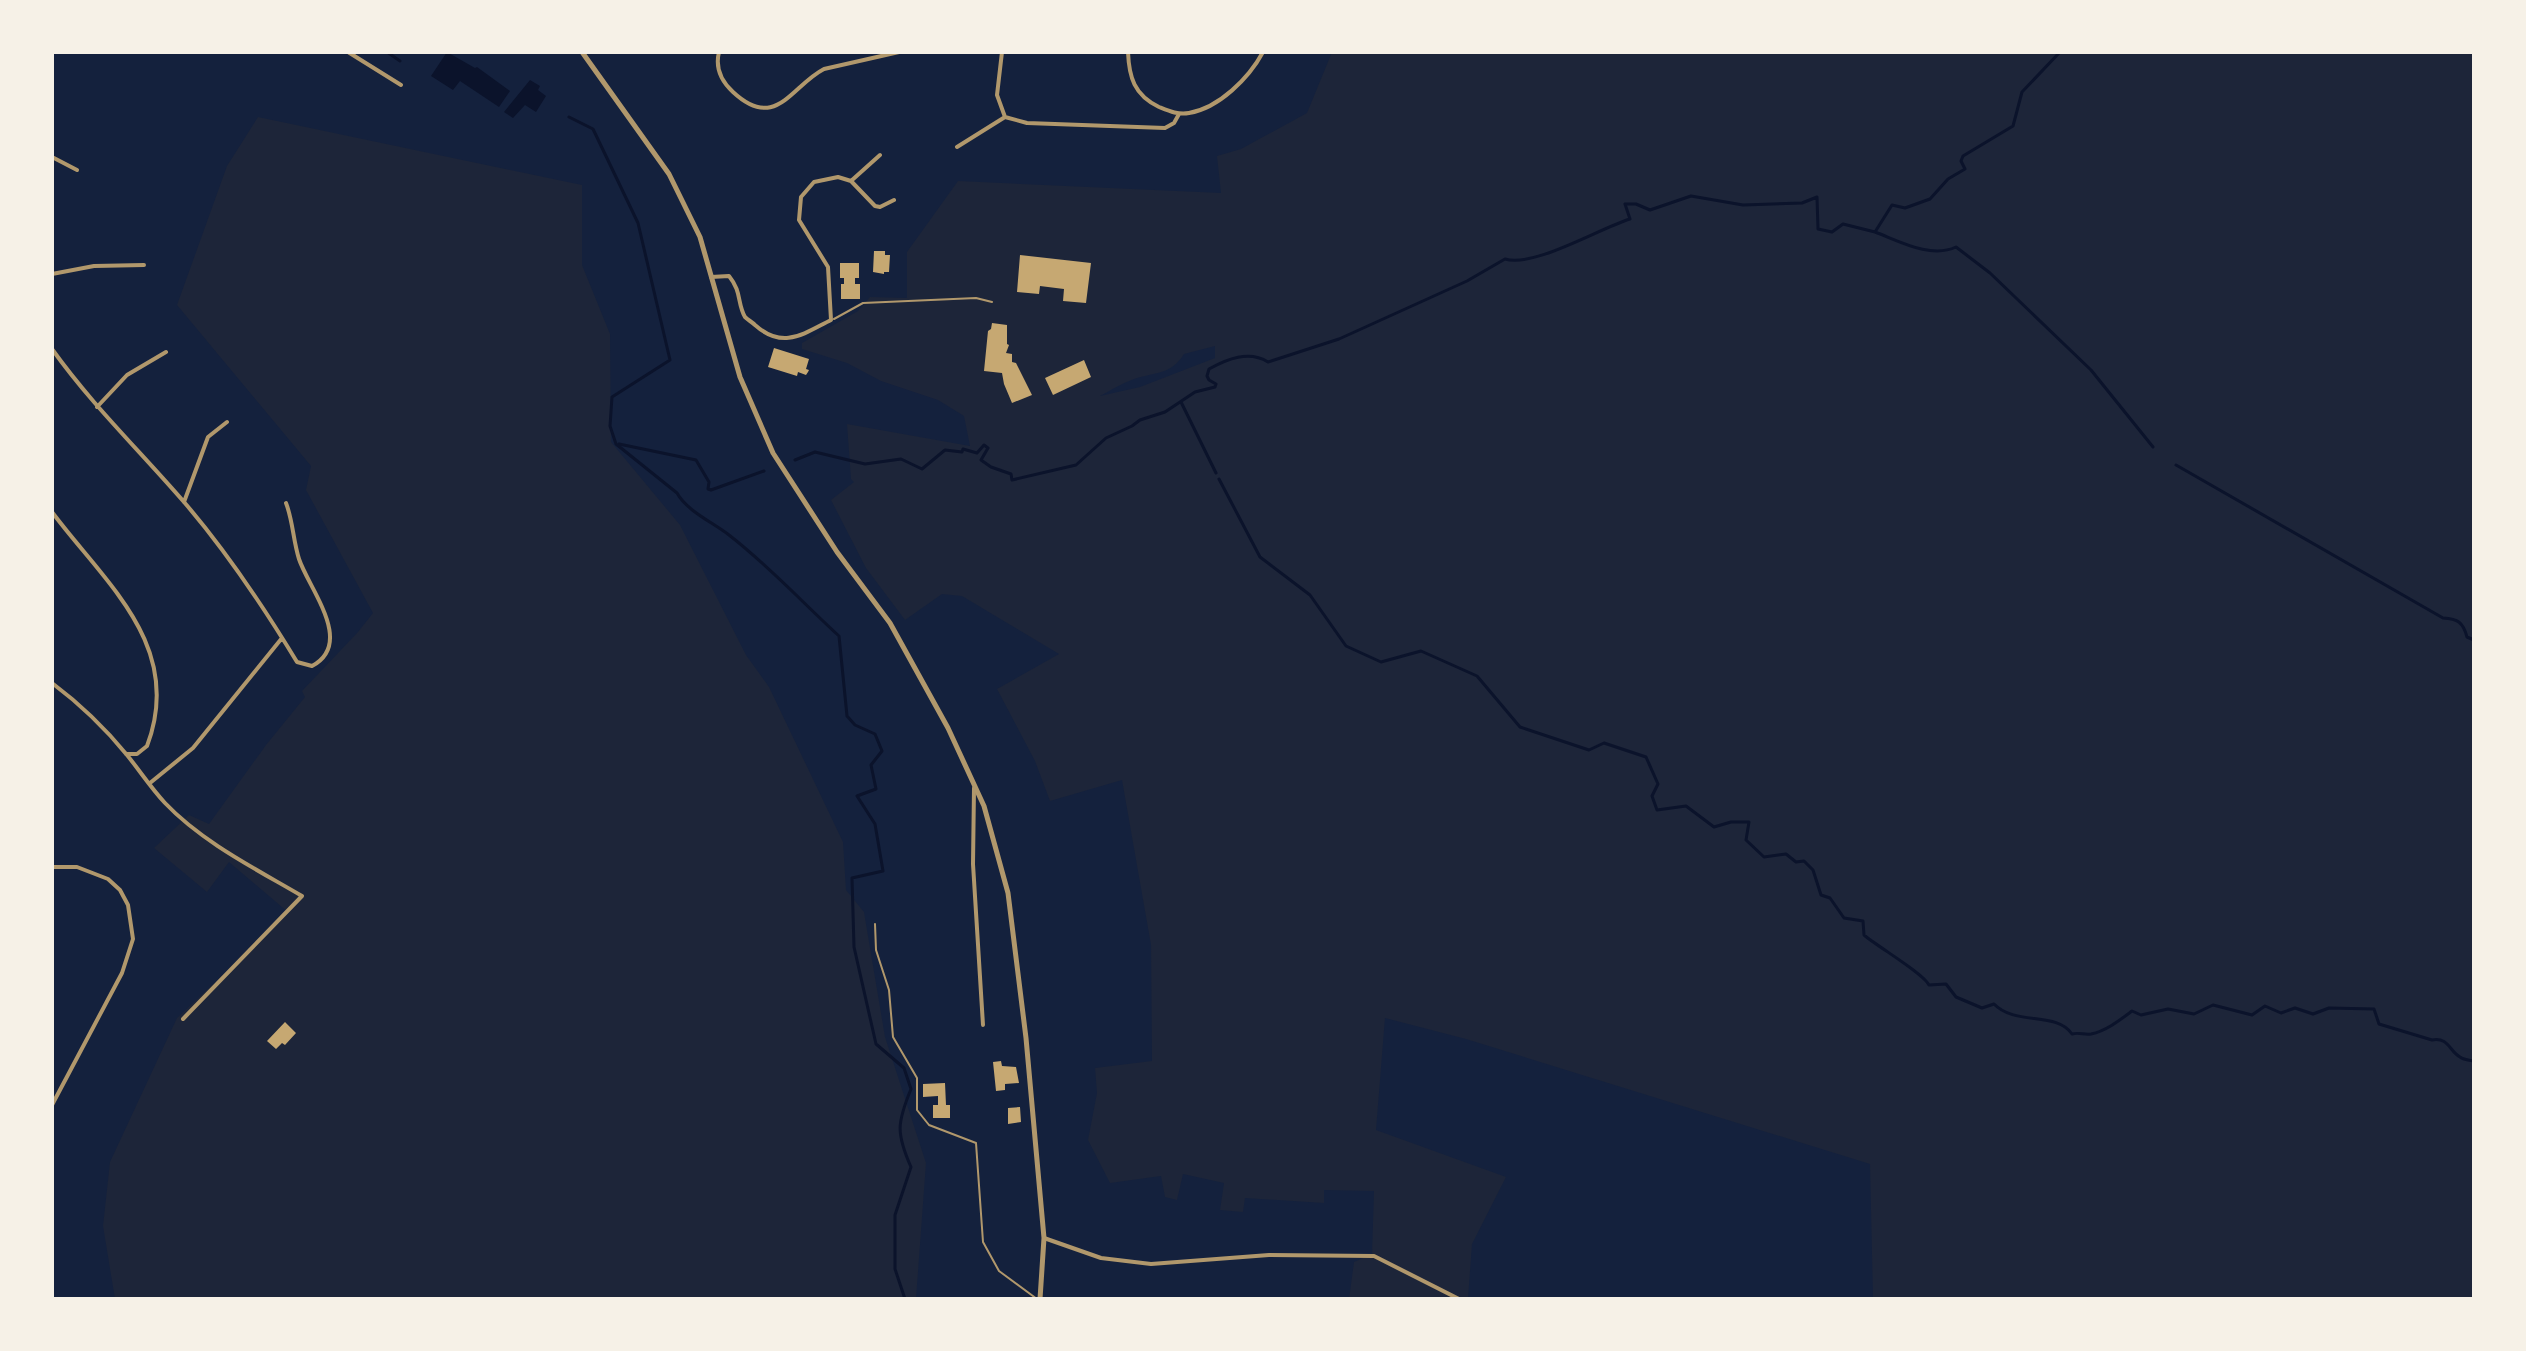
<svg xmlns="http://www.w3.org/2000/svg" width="2526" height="1351" viewBox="0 0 2526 1351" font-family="Ubuntu,sans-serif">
<rect width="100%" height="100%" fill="#14213d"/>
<!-- green -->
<path fill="#1d2539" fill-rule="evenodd" d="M1332,52H2474V1299H1873L1870,1164L1466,1039L1385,1018L1376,1130L1506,1177L1472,1244L1468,1299H1349L1354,1262L1372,1254L1374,1191L1324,1190V1203L1245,1198L1243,1212L1220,1210L1224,1183L1183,1174L1177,1200L1165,1197L1161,1176L1110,1183L1088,1140L1097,1093L1095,1068L1152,1061L1151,945L1122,780L1050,801L1035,761L997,689L1059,654L962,596L942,594L905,620L866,568L831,500L854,482L851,479L847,424L970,446L964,416L938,400L881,381L847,363L802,349V343L858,311L870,297L907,298V252L958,181L1221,193L1217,156L1241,149L1307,113ZM1215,346V358L1140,387L1100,396C1111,390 1123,383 1134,379C1155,372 1171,375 1184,354Z
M258,117L582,185V265L610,334L611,442L680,525L746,655L769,687L843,842L846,890L864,912L885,1037L926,1163L916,1299H115L103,1226L110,1162L177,1018L289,913L229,862L207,892L154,848L189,815L209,824L266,745L305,697L302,691L358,632L373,613L306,490L311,466L177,305L227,166Z"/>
<!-- water -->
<path fill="#0b132b" d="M447,52L475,68L477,67L510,91L499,107L460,81L453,90L431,76Z
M530,80L540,86L538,90L546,96L536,112L525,105L513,118L504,112Z"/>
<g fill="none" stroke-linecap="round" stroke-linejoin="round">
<!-- stream -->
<path stroke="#0b132b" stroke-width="3" d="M387,52L400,61
M569,117L593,129L638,223L670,360L612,397L610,426L616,444L677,493C687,511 712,522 729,535C768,565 803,603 839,636L847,716L855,725L875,734L882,751L871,765L876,789L857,796L875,824L883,871L852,878L854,947L876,1044L904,1068L911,1089C897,1123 896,1133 911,1167L895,1215V1269L905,1299
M1875,232C1899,241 1931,259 1956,247L1990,273L2091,370L2153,447
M1181,402L1216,473
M619,444L696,460L709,482L708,489L711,490L764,471
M795,460L815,452L865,464L901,459L922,469L945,450L962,452L963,449L977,453L984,445L988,448L981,460L991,467L1011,474L1012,480L1076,465L1106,438L1132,426L1140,420L1165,412L1195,392L1215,387L1216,384L1209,380L1207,376L1209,369C1227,359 1249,350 1268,362L1339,339L1467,281L1505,259C1534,268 1600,228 1630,219L1625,204H1636L1650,210L1691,196L1743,205L1802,203L1817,197L1818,229L1832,232L1843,224L1875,232L1892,205L1905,208L1930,199L1948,179L1965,169L1961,161L1963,156L2013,126L2022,92L2060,52
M2176,465L2443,618C2458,619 2463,622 2467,637L2474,640
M1219,479L1260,557L1310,595L1346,646L1381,662L1421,651L1477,676L1520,727L1589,750L1604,743L1646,757L1658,784L1652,796L1657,810L1686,806L1714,827L1731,822H1749L1746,840L1764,857L1786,854L1796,862L1804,861L1813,870L1821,895L1830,898L1844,918L1863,921L1864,935C1878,947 1923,973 1929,985L1946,984L1956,997L1982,1008L1994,1004C2015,1026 2057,1011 2072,1034C2079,1032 2084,1035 2091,1034C2106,1031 2120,1020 2132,1011L2141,1015L2168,1009L2194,1014L2213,1005L2252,1015L2265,1006L2281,1013L2295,1008L2313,1014L2329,1008L2374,1009L2379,1024L2432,1040C2449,1037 2449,1051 2460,1057C2464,1060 2469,1060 2474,1061"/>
</g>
<!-- building -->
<path fill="#c6a872" d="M874,251H885V255H890L889,272H884V274L873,272Z
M1020,255L1091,263L1086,303L1063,301L1064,289L1040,286L1039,294L1017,292Z
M840,263H859V278H855V284H860V299H841V284H844V278H840Z
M992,323L1007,325V344L1009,345L1006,353L1012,354V362L1016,363L1032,395L1012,403L1004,384L1002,373L984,371L988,331L991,329Z
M774,348L809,359L806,369L809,370L808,372L806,375L798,372L797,376L768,367Z
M1084,360L1091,377L1053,395L1045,378Z
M285,1022L296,1033L285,1045L282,1043L276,1049L267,1041Z
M1001,1061L1002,1066L1016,1067L1019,1083L1005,1084V1090L996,1091L993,1062Z
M945,1083L946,1105H950V1118H933V1105H938V1096L923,1097V1084Z
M1020,1107L1021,1122L1008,1124V1108Z"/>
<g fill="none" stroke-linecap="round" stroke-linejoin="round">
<!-- service -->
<path stroke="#b1986c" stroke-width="2" d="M834,319L863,303L976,298L992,302
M875,924L876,950L889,990L893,1037L917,1078V1110L929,1125L976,1143L983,1242L999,1271L1037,1299"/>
<!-- minor -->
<path stroke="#b1986c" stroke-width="4" d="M348,52L401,85
M719,52C715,68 721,81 733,92C776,132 791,86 824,69L899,52
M1128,52C1129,77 1134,95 1159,107C1169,111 1178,115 1189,113C1219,108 1249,78 1263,52
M1005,117L1027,123L1165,128L1174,123L1179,114
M957,147L1005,117L997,95L1002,52
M52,157L77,170
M851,181L880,155
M52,274L94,266L144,265
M711,277L729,276C742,292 737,303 745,317C748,320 752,322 755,325C783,350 803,334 831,320L828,267L799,220L801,197L814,182L838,177L851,181L875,206L880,207L894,200
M52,349C92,405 140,451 184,502C227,552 263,606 297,662L312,666C355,643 309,589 299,559C293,540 293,521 286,503
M97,407L127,375L166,352
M184,502L208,437L227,422
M52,512C105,583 185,646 147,746L137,754H126
M52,683C80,704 105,728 127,755C140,771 151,788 165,803C202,842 256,869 302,896L183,1019
M150,783L193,748L282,638
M974,788L973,864L983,1025
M52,867H77L108,879L120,890L128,905L133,939L122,973L52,1105
M1044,1238L1101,1258L1151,1264L1269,1255L1374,1256L1459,1299"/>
<!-- tertiary -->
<path stroke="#b1986c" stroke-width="5" d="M582,52L669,174L700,237L740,377L773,453L837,552L890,623L948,728L984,806L1008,893L1026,1038L1044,1238L1040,1299"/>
</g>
<!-- border -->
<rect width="2526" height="1351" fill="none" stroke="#f6f1e7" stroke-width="108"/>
</svg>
